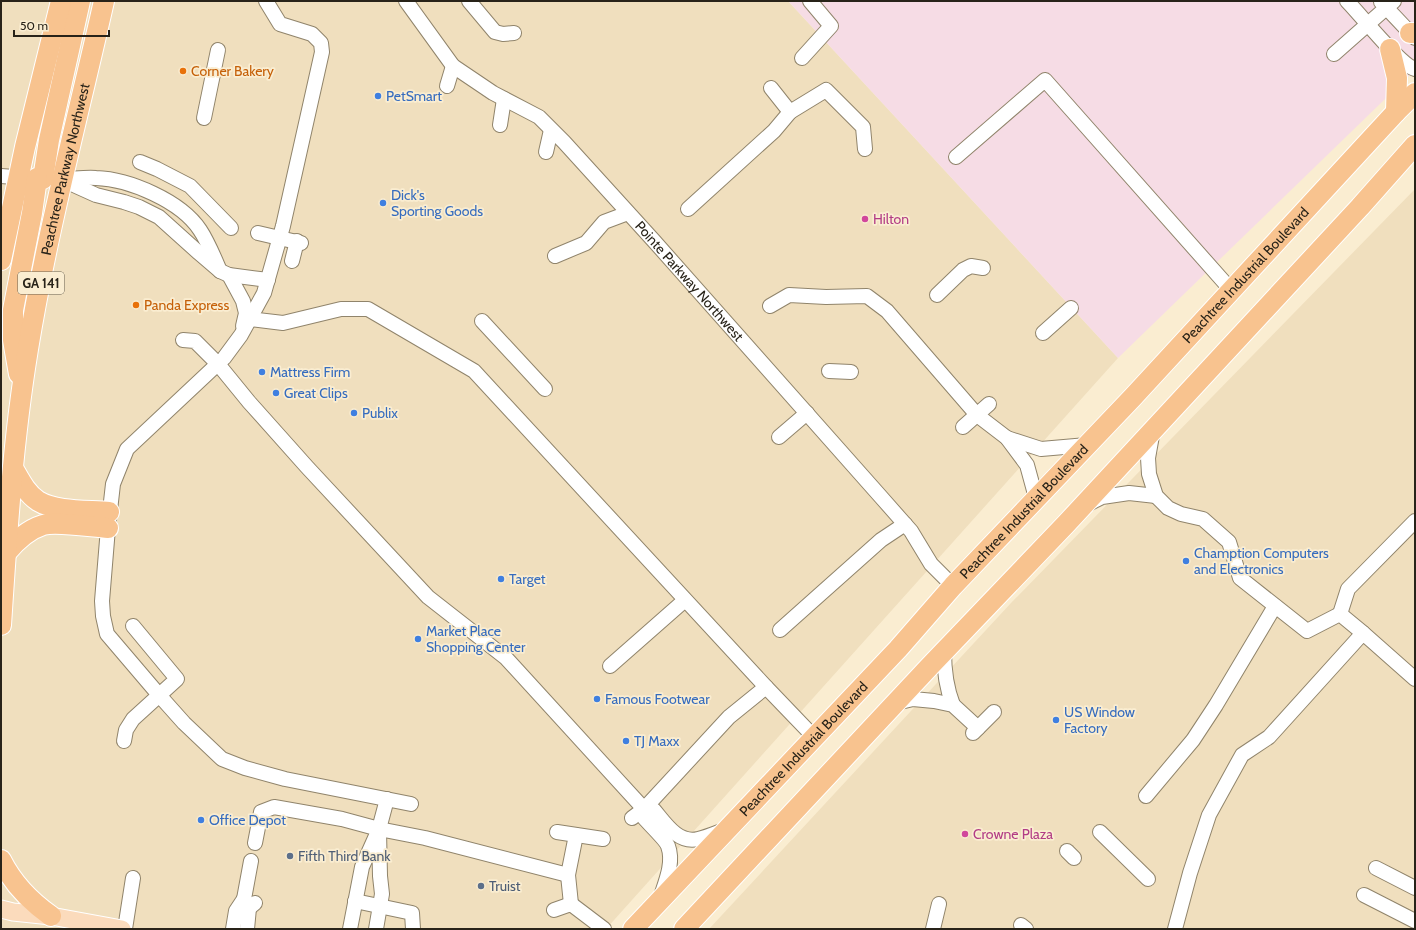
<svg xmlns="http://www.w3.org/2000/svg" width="1416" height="930" viewBox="0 0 1416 930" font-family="Cabin,sans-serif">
<rect width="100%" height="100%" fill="#faedd1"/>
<!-- built -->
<path fill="#f0dfbe" d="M1,1H788L1118,358L606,929H1Z
M1415,189V929H709L1011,603Z"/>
<!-- industrial -->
<path fill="#f6dce5" d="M788,1H1415V70L1118,358Z"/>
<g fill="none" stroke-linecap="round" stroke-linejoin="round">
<defs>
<g id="minor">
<path d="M266,1L280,24L312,34L321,43L322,52L283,226L264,293L241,335L224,358L127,449L113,484L108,528L102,601L103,616L107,634L159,695L184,723L222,759L245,768L285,779L411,804"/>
<path id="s1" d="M406,1L453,66L493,93L539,117L564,142L654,241L881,497L911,531L931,564L953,586"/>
<path d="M469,1L495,32L503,34L514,33"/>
<path d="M1347,1C1361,15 1400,65 1415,69"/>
<path d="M1381,2L1415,38"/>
<path d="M1334,54L1394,1"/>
<path d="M802,58L831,26L810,1"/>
<path d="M447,86L453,66"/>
<path d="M771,88L790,112L826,90L863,127L865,149"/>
<path d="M204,118L218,50"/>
<path d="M500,125L504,99"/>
<path d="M546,152L551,130"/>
<path d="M956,157L1045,80L1232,291"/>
<path d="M140,162L157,169L190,186L231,228"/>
<path d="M1,176L27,178"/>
<path d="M53,179C68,180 82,177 96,178C129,179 181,201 200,230C208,242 214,257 220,271"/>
<path d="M65,181L96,195L124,202L139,207L159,217L199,253L220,271L229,275L268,280"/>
<path d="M688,209L774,131L790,112"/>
<path d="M258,233L301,243"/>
<path d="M555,256L586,243L604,222L628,213"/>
<path d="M292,261L297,241"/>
<path d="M229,275L243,301L246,313L243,326"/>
<path d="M937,295L963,270L971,266L983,268"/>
<path d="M770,306L789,295L826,297L867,296L887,311L977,415L1007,438L1027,465L1036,498"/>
<path d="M250,319L283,323L341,309H368L474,371L766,687L814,737"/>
<path d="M482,321L545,389"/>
<path d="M1043,333L1071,308"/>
<path d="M183,340L195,341L218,364L249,402L307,467L428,597L506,658L644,809L654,810C665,823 678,844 698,839C707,837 716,833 724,830"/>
<path d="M829,371L851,372"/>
<path d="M963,427L989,404"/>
<path d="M1153,430L1148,458L1149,474L1156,496L1168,508L1181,514L1203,519L1229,542L1240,578L1307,631L1340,614L1363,633"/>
<path d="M779,437L807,413"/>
<path d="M1007,438L1041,449L1087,445"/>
<path d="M1088,504L1102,497L1129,493L1156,496"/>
<path d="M1340,614L1348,589L1415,521"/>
<path d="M780,630L881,540L905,524"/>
<path d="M944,651C944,670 946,687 953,705"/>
<path d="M610,666L685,600"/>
<path d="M896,703L913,699L934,701L953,705L978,728"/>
<path d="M973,733L994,712"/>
<path d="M124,741L126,730L133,719L177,679L133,626"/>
<path d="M1146,796L1193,740L1216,705L1275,606"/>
<path d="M644,809V818C649,824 666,840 668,846C674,862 666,881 661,896"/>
<path d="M632,818L644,809L729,717L766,687"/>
<path d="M557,832L603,839"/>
<path d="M1100,832L1148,879"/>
<path d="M255,843L261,812L274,807L342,819L379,829L425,838L568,875"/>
<path d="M1067,851L1074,858"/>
<path d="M1376,868L1415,888"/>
<path d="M1364,895L1415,921"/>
<path d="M244,899L251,861"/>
<path d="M355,901L412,913L413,929"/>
<path d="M571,904L568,875L576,835"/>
<path d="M554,910L571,904L604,929"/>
<path d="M1021,925L1026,929"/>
<path d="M125,929L133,878"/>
<path d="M233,929L236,911L244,899L249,908L255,903"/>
<path d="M247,929L249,908"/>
<path d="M350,929L362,867L379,829L387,799"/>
<path d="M376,929L382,894L380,876L379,831"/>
<path d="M933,929L939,904"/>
<path d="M1175,929L1190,873L1209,815L1242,755L1269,737L1363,633L1415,679"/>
</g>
<path id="major" d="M1,909L13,912L51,916L122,929"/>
<g id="highway">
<path d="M1410,33H1415"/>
<path d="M1390,49L1397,78L1396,112"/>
<path d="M43,179L49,140L80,1"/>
<path d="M1,260L25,147L61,1"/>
<path d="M19,374L13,340V310L32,213L37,178"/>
<path d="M13,468C20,480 26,493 38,501C56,512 89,510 109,512"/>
<path d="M6,553C16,541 27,530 43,525C56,521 92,527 108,528"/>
<path id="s2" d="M1,625C7,533 13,440 28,349C47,232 78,117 104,1"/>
<path d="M1,860C12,882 31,902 51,916"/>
<path id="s3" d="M633,929L898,649L953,586L1133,397L1396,112L1415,93"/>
<path d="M684,929L930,666L1066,524L1360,207L1415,145"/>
</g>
</defs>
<!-- minor casing -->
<use href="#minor" stroke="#90846b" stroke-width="16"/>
<!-- major casing -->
<use href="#major" stroke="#fff" stroke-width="19"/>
<!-- highway casing -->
<use href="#highway" stroke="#fff" stroke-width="22"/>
<!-- minor -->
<use href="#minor" stroke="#fff" stroke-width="14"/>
<!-- major -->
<use href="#major" stroke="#fbdbbc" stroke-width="17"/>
<!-- highway -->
<use href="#highway" stroke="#f8c38f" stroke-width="20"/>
</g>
<!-- markers -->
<g fill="#e8710a" stroke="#faedd1" stroke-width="1.5">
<circle cx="183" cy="71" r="4"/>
<circle cx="136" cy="305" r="4"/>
</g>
<g fill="#3f7fe0" stroke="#faedd1" stroke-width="1.5">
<circle cx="378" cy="96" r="4"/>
<circle cx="383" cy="203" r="4"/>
<circle cx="262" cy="372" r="4"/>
<circle cx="276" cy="393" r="4"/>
<circle cx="354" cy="413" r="4"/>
<circle cx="1186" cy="561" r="4"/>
<circle cx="501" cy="579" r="4"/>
<circle cx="418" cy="639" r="4"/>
<circle cx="597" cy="699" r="4"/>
<circle cx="1056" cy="720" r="4"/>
<circle cx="626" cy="741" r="4"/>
<circle cx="201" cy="820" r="4"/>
</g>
<g fill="#d1479c" stroke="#faedd1" stroke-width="1.5">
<circle cx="865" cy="219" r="4"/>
<circle cx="965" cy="834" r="4"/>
</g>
<g fill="#5c6f8a" stroke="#faedd1" stroke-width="1.5">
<circle cx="290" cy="856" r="4"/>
<circle cx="481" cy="886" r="4"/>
</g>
<g text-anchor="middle" stroke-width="3.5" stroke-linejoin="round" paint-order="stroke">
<!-- shield labels -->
<rect fill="#faedd1" stroke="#676050" stroke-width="1" x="18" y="272" width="46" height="22" rx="3"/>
<g font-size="13" font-weight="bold" fill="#282319">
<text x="41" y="288">GA 141</text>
</g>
<!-- food labels -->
<g font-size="14" fill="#c56008" stroke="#faedd1" text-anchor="start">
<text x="191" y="76">Corner Bakery</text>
<text x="144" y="310">Panda Express</text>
</g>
<!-- shop labels -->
<g font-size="14" fill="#366cbe" stroke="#faedd1" text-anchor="start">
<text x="386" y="101">PetSmart</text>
<text x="391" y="200">Dick's<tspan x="391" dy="16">Sporting Goods</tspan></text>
<text x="270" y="377">Mattress Firm</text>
<text x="284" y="398">Great Clips</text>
<text x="362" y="418">Publix</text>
<text x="1194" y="558">Chamption Computers<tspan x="1194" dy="16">and Electronics</tspan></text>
<text x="509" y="584">Target</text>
<text x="426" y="636">Market Place<tspan x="426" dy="16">Shopping Center</tspan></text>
<text x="605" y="704">Famous Footwear</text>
<text x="1064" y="717">US Window<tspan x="1064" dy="16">Factory</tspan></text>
<text x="634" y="746">TJ Maxx</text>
<text x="209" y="825">Office Depot</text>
</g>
<!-- street labels -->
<g font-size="14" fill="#282319" stroke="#faedd1">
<text dy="5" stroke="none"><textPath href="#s2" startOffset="461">Peachtree Parkway Northwest</textPath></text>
<text dy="5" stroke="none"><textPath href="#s3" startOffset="896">Peachtree Industrial Boulevard</textPath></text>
<text dy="5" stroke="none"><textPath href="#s1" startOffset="403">Pointe Parkway Northwest</textPath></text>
<text dy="5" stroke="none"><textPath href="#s3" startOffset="572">Peachtree Industrial Boulevard</textPath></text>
<text dy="5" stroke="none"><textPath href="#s3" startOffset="248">Peachtree Industrial Boulevard</textPath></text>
</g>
<!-- hotel labels -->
<g font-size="14" fill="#b23c85" stroke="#faedd1" text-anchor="start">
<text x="873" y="224">Hilton</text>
<text x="973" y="839">Crowne Plaza</text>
</g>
<!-- service labels -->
<g font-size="14" fill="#4e5e75" stroke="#faedd1" text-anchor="start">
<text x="298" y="861">Fifth Third Bank</text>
<text x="489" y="891">Truist</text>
</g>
</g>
<!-- border -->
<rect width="1416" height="930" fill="none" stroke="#282319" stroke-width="4"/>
<!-- scale -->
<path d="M14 30v6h95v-6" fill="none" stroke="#282319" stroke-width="2"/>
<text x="20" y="30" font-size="12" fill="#282319" stroke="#faedd1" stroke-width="3" paint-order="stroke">50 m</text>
</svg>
